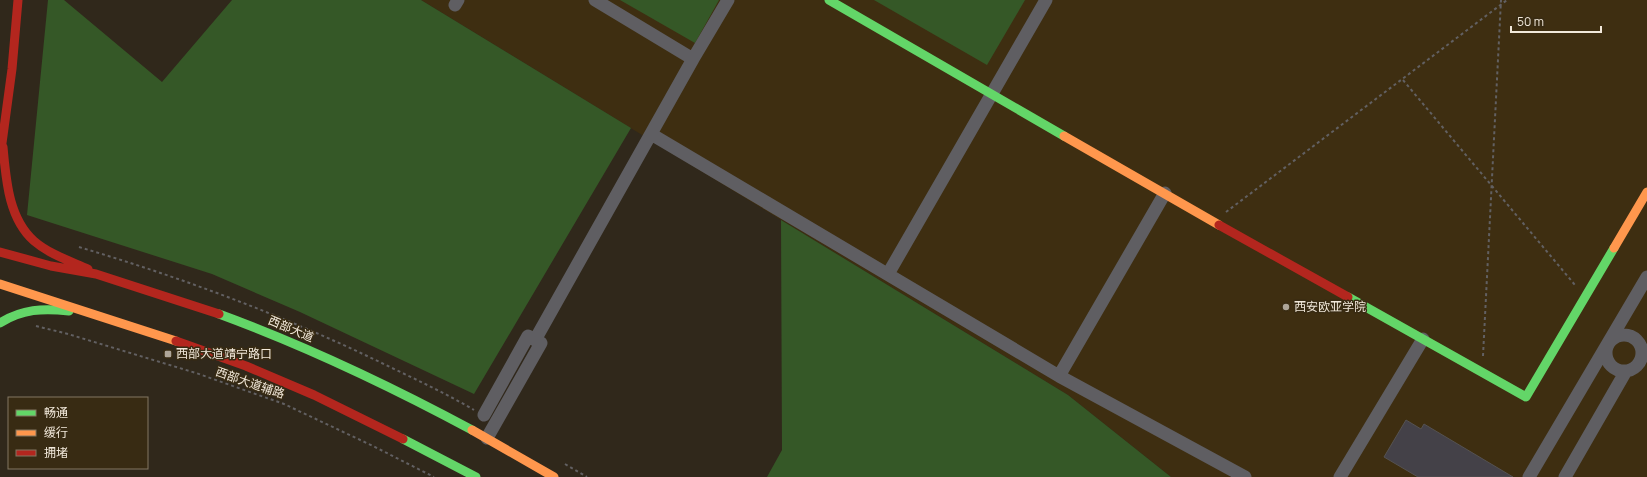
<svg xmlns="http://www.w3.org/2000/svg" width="1647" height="477" viewBox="0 0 1647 477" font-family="Manrope,'Noto Sans SC',sans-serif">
<rect width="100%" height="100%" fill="#30281b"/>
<!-- built -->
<path fill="#3e2e11" d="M421,0H1647V477H1171L1068,395Z"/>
<!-- green -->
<path fill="#355827" d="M48,0H64L162,82L232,0H421L631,128L474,394L300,312L212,274L27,215Z
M620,0H719L695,43Z
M874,0H1025L987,65Z
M781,220L1068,395L1171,477H767L782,450Z"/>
<!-- building -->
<path fill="#444148" stroke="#555251" d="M1406,420L1421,429L1424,424L1513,477H1418L1384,457Z"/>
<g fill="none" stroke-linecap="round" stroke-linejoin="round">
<!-- path -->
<path stroke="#626062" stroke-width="2" stroke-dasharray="3 3" stroke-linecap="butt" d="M1403,80L1575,285
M1226,212L1507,0
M79,247C186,279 290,318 390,367C419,381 447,394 474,410
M36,326L68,334L196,373L284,404L373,446L434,477
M1483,356L1501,0
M565,464L587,477"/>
<!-- street -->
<path stroke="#5f5e62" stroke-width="13" d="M595,0L693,59
M455,5L458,0
M651,134L1059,376
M1165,193L1059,376L1245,477
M888,274L1046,0
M1606 353a18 18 0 1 1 36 0a18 18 0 1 1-36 0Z
M535,340L693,59L728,0
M484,415L528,336L541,343L487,438
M1340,477L1423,339
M1529,477L1647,277
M1565,477L1626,371"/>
<!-- fast -->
<path stroke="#63d668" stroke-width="9" d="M829,0L1064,136
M1348,297L1526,397L1614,248
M219,314C306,346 390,386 472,430
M0,323C22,309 43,308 69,311
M403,439L476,477"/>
<!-- slow -->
<path stroke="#ff974d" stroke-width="9" d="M1064,136L1219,225
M1614,248L1647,192
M0,284L176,341
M472,430L554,477"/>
<!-- jam -->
<path stroke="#b3261e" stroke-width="9" d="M3,147C6,178 8,218 34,241C49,254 70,261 88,269
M0,158L12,69L18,0
M1219,225L1348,297
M0,252L51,266L96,274L219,314
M176,341L246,366L314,395L403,439"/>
</g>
<!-- markers -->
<g fill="#aea598" stroke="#382b13" stroke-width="1.5">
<circle cx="1286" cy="307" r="4"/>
<rect x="164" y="350" width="8" height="8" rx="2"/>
</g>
<g text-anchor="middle" stroke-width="3" stroke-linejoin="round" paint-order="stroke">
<!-- poi labels -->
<g font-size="12" fill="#f2e9db" stroke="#382b13" text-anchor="start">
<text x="1294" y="311">西安欧亚学院</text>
<text x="176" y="358">西部大道靖宁路口</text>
</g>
<!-- street labels -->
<g font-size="12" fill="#f2e9db" stroke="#382b13">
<text transform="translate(291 329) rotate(23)" y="4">西部大道</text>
<text transform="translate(250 383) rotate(19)" y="4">西部大道辅路</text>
</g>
</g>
<!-- legend -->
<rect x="8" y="397" width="140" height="72" fill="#382b13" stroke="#827763"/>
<rect x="16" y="410" width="20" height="6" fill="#63d668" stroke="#827763"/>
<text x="44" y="417" font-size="12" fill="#f2e9db">畅通</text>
<rect x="16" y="430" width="20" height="6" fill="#ff974d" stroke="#827763"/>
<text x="44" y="437" font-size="12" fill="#f2e9db">缓行</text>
<rect x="16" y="450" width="20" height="6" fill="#b3261e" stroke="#827763"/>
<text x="44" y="457" font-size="12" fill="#f2e9db">拥堵</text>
<!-- scale -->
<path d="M1511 26v6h90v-6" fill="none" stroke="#f2e9db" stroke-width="2"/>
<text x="1517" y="26" font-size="12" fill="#f2e9db" stroke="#382b13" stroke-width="3" paint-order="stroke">50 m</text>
</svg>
